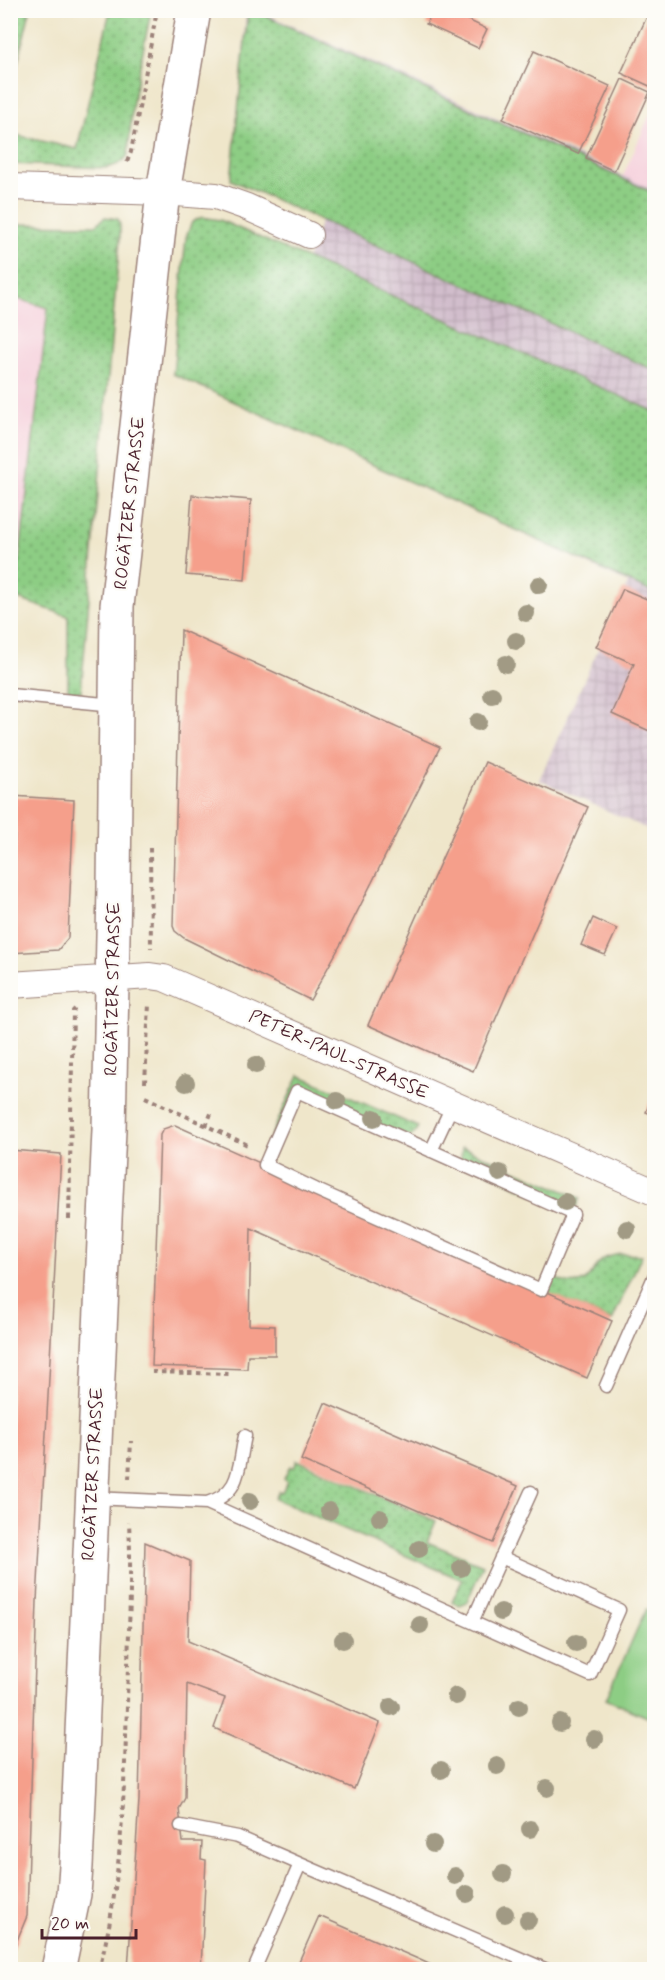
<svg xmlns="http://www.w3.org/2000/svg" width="665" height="1980" viewBox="0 0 665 1980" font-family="Mynerve,sans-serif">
<defs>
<pattern id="industrial-grid" width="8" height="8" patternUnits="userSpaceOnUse" patternTransform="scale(1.5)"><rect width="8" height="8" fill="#d1bdcc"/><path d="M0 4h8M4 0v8" fill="none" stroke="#b5a2af"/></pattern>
<pattern id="grass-dots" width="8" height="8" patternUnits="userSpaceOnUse" patternTransform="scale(1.5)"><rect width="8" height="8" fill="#8dcd84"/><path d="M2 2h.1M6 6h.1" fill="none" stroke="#75a66c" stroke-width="1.8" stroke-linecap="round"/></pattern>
</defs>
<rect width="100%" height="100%" fill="#fdfcf7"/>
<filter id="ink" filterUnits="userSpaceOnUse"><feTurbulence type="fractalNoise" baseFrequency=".0167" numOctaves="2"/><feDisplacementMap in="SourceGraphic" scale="12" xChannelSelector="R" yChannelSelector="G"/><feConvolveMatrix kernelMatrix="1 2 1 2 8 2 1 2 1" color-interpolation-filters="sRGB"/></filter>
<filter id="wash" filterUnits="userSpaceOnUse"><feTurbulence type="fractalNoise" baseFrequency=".008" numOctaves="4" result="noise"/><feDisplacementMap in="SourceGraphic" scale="24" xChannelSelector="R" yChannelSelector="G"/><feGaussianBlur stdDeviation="1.35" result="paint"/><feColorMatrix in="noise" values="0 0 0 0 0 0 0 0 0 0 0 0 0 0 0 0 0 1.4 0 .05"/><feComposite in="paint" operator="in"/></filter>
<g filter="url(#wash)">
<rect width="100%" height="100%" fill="#efe6ca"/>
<!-- built -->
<path fill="#f5cfdb" d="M654,105V190L623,176Z
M10,297L48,308L15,598H10Z"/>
<!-- industrial -->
<path fill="url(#industrial-grid)" d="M246,11H260L654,190V832L539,780L628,583L209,389L306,262L322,218L234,179Z"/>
<!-- grass -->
<path fill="url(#grass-dots)" stroke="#6c7658" stroke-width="1.5" d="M11,10L30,11L11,91L10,11Z
M110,11H151L133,101L128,155C123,164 114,166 105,168L11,164V134L77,149Z
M248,11H255L654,193V370L231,180Z
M105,217L118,219L120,225V238L81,692L68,691V616L15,598L48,308L11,297V224L96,225Z
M202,217L220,220L654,411V593L173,374L186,237L192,222Z
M299,1075L418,1127L414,1134L409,1137L298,1091L265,1165L259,1162Z
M462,1147L580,1198L573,1214L461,1159Z
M621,1254L642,1255L612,1321L541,1290L552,1273C556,1280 561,1281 568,1283C588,1287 591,1271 602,1260C607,1256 615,1255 621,1254Z
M297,1460L436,1521L427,1542L483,1565L467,1602L460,1605L452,1602L462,1580L275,1499L279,1491L282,1492L287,1481L284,1479L290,1466L294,1468Z"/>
<!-- pitch -->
<path fill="#8dcd84" stroke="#6c7658" stroke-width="1.5" d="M646,1609L654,1613V1720L606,1699Z"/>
<g id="blocks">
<!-- building -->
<path fill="#f59f8b" d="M433,10H447L487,29L478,48L426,24Z
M650,10H654V88L621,73Z
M534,51L610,86L578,154L503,119Z
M622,79L650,92L614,171L586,158Z
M192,495L251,500L245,580L186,575Z
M623,589L654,602V733L612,714L634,664L596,647Z
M181,630L440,747L342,942L310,1000L184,938L175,931L173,926Z
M485,762L588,807L473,1071L368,1025Z
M12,796L74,800L68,938L58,950L10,953V911L15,831L11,817Z
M593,918L617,929L605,955L581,945Z
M654,1092V1115L646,1112Z
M175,1125L612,1321L587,1378L251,1228L249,1325L275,1326V1355H248L247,1369L152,1366L160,1135L163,1129Z
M10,1150L61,1154L37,1601L27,1916L11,1955Z
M325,1403L518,1486L493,1543L301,1460Z
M145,1542L190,1561L188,1641L380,1723L354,1789L214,1728L225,1698L187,1684L185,1798L179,1809L183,1842H202L201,1859L206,1860L201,1970H128L139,1800Z
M319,1916L418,1959L442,1970H305L297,1966Z"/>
</g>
</g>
<g filter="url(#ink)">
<use href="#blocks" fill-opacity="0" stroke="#9c827a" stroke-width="1.5"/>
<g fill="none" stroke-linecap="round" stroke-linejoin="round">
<defs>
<path id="lane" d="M10,695L115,705
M297,1091L573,1214L541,1290L317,1190L265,1165Z
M431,1151L453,1104
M606,1386L654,1277
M92,1498L207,1503C242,1493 238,1466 245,1436
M207,1503L472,1622L531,1492
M472,1622L590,1675L619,1610L501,1557
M181,1826L238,1837L300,1864
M254,1970L300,1864L547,1970"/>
<path id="street" d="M10,187L163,192L216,196L247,207L309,235
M10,985L150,976L164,978L654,1192"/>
<path id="secondary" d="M58,1970L74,1894L76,1866L109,1130L114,887L117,606L163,192L194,10"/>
</defs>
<!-- lane casing -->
<use href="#lane" stroke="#9c827a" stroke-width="15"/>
<!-- street casing -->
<use href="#street" stroke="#9c827a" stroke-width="28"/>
<!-- secondary casing -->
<use href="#secondary" stroke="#9c827a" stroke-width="36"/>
<!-- path -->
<path stroke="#9c827a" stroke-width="4" stroke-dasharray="4.5 4.5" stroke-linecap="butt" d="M127,162L131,152L157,10
M150,848L151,948
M145,1083L149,1004
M145,1097L250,1146
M206,1126L212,1111
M69,1219L73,1011L75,1009
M152,1372L233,1374
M129,1479L131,1441
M99,1970C122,1884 124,1793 127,1706C128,1645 132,1583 129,1522"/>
<!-- lane -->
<use href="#lane" stroke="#fff" stroke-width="12"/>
<!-- street -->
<use href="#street" stroke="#fff" stroke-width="26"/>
<!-- secondary -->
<use href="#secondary" stroke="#fff" stroke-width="33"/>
</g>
<!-- trees -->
<g fill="#a19a84">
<circle cx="539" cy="585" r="9"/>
<circle cx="526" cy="613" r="9"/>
<circle cx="516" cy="641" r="9"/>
<circle cx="506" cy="664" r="9"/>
<circle cx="492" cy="695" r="9"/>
<circle cx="478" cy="722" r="9"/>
<circle cx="256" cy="1065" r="9"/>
<circle cx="186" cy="1083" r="9"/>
<circle cx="337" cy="1101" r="9"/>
<circle cx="374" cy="1118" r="9"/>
<circle cx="500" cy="1173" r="9"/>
<circle cx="565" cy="1202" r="9"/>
<circle cx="627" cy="1229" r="9"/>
<circle cx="250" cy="1501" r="9"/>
<circle cx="329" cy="1511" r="9"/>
<circle cx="380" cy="1518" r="9"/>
<circle cx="419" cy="1549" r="9"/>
<circle cx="461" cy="1568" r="9"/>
<circle cx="501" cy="1612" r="9"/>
<circle cx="420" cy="1625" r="9"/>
<circle cx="343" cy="1640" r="9"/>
<circle cx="576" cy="1643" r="9"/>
<circle cx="456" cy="1696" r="9"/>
<circle cx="391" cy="1707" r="9"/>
<circle cx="519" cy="1707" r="9"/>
<circle cx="560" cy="1723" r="9"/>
<circle cx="594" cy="1739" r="9"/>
<circle cx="497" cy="1766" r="9"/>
<circle cx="441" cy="1770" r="9"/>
<circle cx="547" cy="1788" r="9"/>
<circle cx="530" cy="1829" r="9"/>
<circle cx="433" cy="1844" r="9"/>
<circle cx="503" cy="1874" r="9"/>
<circle cx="455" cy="1876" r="9"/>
<circle cx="467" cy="1894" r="9"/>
<circle cx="505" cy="1914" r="9"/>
<circle cx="528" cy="1920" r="9"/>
</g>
</g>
<g text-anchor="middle" stroke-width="5" stroke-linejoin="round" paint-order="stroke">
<!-- street labels -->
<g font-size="18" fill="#4a1f2b" stroke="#fdfcf7">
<text transform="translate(129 503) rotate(-84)" y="6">ROGÄTZER STRASSE</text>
<text transform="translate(112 989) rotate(-89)" y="6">ROGÄTZER STRASSE</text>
<text transform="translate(339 1054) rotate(24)" y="6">PETER-PAUL-STRASSE</text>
<text transform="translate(92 1474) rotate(-87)" y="6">ROGÄTZER STRASSE</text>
</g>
</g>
<!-- margin -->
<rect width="665" height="1980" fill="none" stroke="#fdfcf7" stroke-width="36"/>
<!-- scale -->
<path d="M42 1929v9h94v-9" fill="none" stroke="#4a1f2b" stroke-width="3"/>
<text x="51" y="1929" font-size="18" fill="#4a1f2b" stroke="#fdfcf7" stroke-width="4.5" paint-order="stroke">20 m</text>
</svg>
